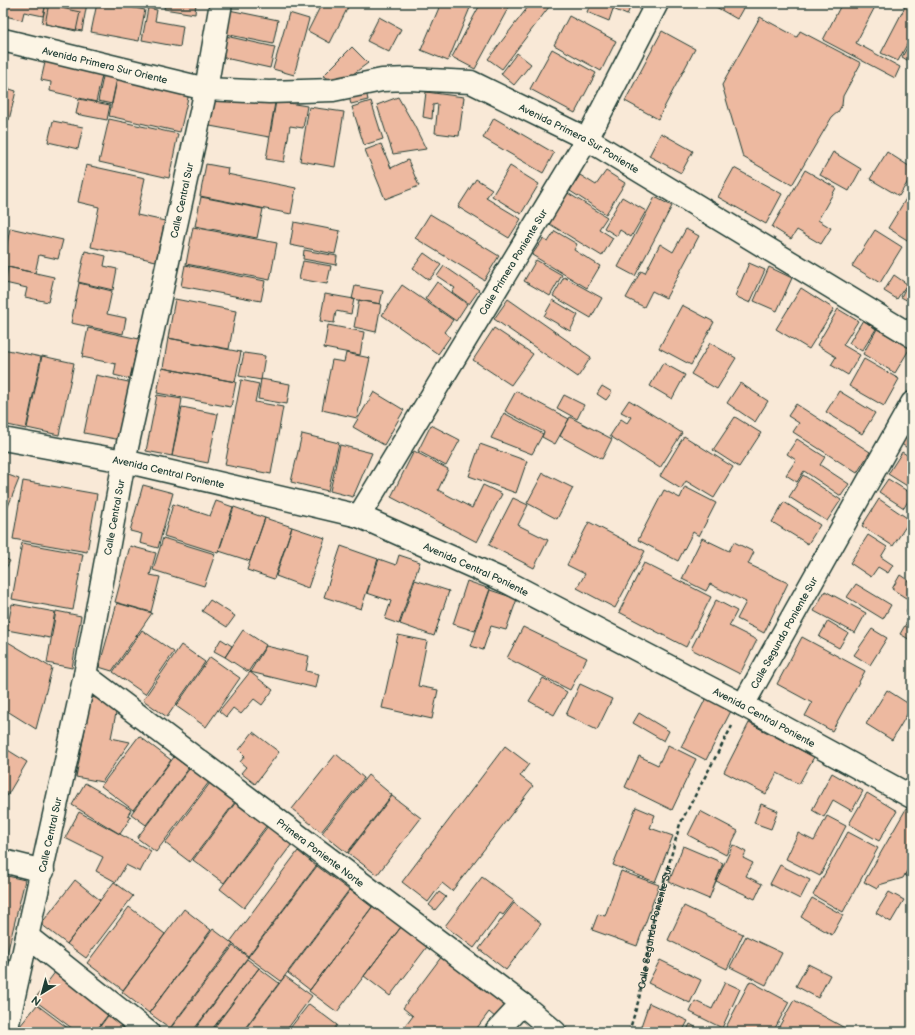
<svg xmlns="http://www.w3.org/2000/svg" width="915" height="1035" viewBox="0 0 915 1035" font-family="'Balsamiq Sans',sans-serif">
<rect width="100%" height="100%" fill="#f9e9d7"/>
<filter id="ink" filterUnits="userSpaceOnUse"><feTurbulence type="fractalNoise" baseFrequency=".025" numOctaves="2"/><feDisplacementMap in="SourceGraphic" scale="8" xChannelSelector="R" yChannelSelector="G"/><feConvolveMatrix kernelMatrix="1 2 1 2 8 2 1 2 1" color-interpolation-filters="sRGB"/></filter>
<g filter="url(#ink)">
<!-- building -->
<path fill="#edb9a0" stroke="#1f3d34" d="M3,3H7L5,12H3Z
M8,3H46L43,16L24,12L22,20L5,16Z
M46,3H62L61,8L80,12L76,31L42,23Z
M49,3H87L82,31L45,24Z
M97,3H108L145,10L139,41L91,32Z
M165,3H196L195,14L164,9Z
M322,3H350L330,43L308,31Z
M441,3H472L448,61L421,50Z
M481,3H511L475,69L452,57Z
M531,3H552L502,69L488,59Z
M591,3H632L627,15L613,9L609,21L587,12Z
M709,3H746L737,19Z
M842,3H877L856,43L900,67L895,78L823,40Z
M907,3H912V35L898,61L881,53Z
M148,8L157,10L155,21L183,26L180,47L142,40Z
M229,10L278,20L273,44L225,34Z
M289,13L309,19L294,75L273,69Z
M569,16L616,41L601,71L554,45Z
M379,17L401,29L389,52L367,41Z
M760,17L797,37L800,31L861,63L843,96L842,105L838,112L832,117L792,185L743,157L722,85Z
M662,31L695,49L658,119L625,101Z
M221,35L275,47L270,68L216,56Z
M912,39V63L902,57Z
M352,47L368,63L345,80L335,82L323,76Z
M552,49L596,73L575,113L530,89Z
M517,53L531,64L514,85L501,74Z
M46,58L103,71L96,102L50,91L51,82L41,80Z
M104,72L118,75L112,104L98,101Z
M118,74L190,89L180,132L109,116Z
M3,87L16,91L9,120L3,119Z
M347,91H366L368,100L351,104Z
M216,92L275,103L269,137L210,126Z
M426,92L464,97L459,136L435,133L438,104L433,105L432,119L423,117Z
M398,97L414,125L426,149L393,154L377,105Z
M79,99L110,105L107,120L76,114Z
M276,101L307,106L303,128L290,126L284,162L266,159Z
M371,101L383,139L364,145L352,107Z
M309,107L344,112L335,167L300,161Z
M494,118L554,153L543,173L483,138Z
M109,119L178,134L169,178L99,162Z
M53,121L83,127L78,149L48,142Z
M661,133L693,151L681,173L649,156Z
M381,144L391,168L408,160L419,186L385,199L365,150Z
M833,152L861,169L849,191L820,175Z
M887,152L912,168V175L899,196L870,179Z
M206,164L228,168L227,174L296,188L291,214L200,196Z
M86,165L145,178L137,215L165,221L156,261L91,247L99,207L78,202Z
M510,166L539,184L521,214L492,196Z
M734,168L782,194L766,224L718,197Z
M805,170L836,188L818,220L831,228L821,244L797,230L791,239L772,227Z
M606,171L625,183L606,214L570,191L580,175L596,185Z
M476,179L492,189L486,198L521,219L509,238L458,207Z
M912,189V243L888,228Z
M566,192L607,217L599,229L613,238L602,256L548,223Z
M201,197L263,209L257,238L195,226Z
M622,197L646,211L631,237L620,230L617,236L604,228Z
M655,197L672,206L635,276L618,267Z
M430,214L499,256L484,280L415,238Z
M294,222L340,231L335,254L290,245Z
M193,227L277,243L270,280L186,264Z
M10,228L63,240L58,259L39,255L35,273L3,266Z
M686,229L699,236L666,298L652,291L644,307L626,298L641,271L645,273L660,244L673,252Z
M875,230L902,247L880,283L852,266Z
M555,231L577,244L574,250L600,266L587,288L532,255L543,239L548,242Z
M304,250L337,256L336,265L303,259Z
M85,251L106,256L104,266L117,269L113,290L78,282Z
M424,253L441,265L429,280L413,268Z
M536,260L562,275L550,296L524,281Z
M303,261L331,266L327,284L299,279Z
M749,263L765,270L750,303L735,296Z
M185,265L265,281L261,301L181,286Z
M444,266L479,290L469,304L452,292L455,288L437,276Z
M8,267L54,277L48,302L25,297L27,288L5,283Z
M769,267L792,278L777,311L754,301Z
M894,275L907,284L897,299L884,291Z
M912,275V303L901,297Z
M564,277L602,298L591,318L553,296Z
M437,282L467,304L456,321L425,299Z
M79,283L112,291L107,314L126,318L123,334L71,323Z
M402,285L453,320L444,332L450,337L438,354L382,315Z
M355,286L383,291L380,304L352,299Z
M801,288L834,309L809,349L776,329Z
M325,294L354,299L351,314L336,311L334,323L320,321Z
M175,299L236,311L229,349L168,338Z
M508,299L591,357L578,377L494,319Z
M359,300L381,304L376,332L354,327Z
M553,300L578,315L570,331L544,316Z
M682,305L714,322L691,365L659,348Z
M838,309L858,321L843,345L860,355L848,375L831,365L836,357L817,345Z
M863,320L876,329L862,351L849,343Z
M328,325L364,332L360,355L324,348Z
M88,328L139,339L130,379L114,375L116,364L82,357Z
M494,328L533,354L511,385L473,360Z
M877,329L910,348L895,373L863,354Z
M168,338L241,352L235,382L163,368Z
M710,343L736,358L717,389L691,374Z
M3,349L41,357L26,429L3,424Z
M244,353L265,356L261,380L239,376Z
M346,353L370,358L357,418L322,410L332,360L344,362Z
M42,356L74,363L59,435L27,428Z
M864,359L899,379L884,406L849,386Z
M663,363L685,375L672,399L650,386Z
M162,368L236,382L231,407L157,393Z
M96,375L133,383L121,440L84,433Z
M261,379L290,384L287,404L258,399Z
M241,380L259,384L255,402L283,407L271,474L225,465Z
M740,383L768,401L755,422L727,403Z
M602,386L612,392L606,400L597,394Z
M516,391L569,419L555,444L542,437L544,432L505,411Z
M839,391L875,413L862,434L826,412Z
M374,392L404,410L384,445L353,427Z
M157,395L182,399L172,456L146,451Z
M564,395L584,405L577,419L557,408Z
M629,400L682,433L660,468L610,436L621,419L627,423L631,417L621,412Z
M796,404L870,452L857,473L793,432L799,423L788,416Z
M182,407L218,414L208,463L172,456Z
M504,413L543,434L532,454L491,438Z
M570,417L612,439L602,459L560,436Z
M735,417L761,433L739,467L713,450Z
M912,424V451L900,443Z
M431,425L460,440L446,466L418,451Z
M302,434L339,443L328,491L291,482Z
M684,436L733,467L714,498L686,481L681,489L660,476Z
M797,439L825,457L820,465L849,484L841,496L804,471L797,482L786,475L796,460L787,454Z
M480,444L527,461L516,493L469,476Z
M340,445L372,453L353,497L330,491Z
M414,451L448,469L438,490L472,508L483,485L502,494L477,542L391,497Z
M902,452L912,458V489L888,474Z
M3,473L19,479L5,514L3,513Z
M543,473L573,488L557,519L527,503Z
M803,475L841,500L827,521L789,497Z
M888,479L912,494L904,508L879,492Z
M23,481L97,494L87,552L13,539Z
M143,485L173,493L158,548L140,543L142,534L130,531Z
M685,487L716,503L699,536L693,532L678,561L638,540L664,490L680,498Z
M513,498L528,505L518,525L548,540L534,568L489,545Z
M879,499L910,520L893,546L862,526Z
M216,501L233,507L218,553L164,536L173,504L210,516Z
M784,502L820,525L808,544L772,522Z
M234,507L265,518L250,561L219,551Z
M265,518L292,527L274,579L247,570Z
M589,522L645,551L615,608L577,588L585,574L567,565Z
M292,527L325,538L308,588L276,576Z
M868,535L887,547L881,557L893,565L888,573L878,567L871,577L850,563Z
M163,538L215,554L204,586L153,570Z
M702,538L729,551L734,542L754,552L748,564L788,583L764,633L737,619L746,602L710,584L706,591L682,579Z
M22,543L83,554L73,610L12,599Z
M130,546L156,553L150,575L160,577L151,612L115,602Z
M341,546L378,559L361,609L324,597Z
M399,555L420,562L399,624L385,619L391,601L367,593L379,559L396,565Z
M3,557L10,561L3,573Z
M644,563L711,597L686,647L619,612Z
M900,575L912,583V595L909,600L892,589Z
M415,580L449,591L434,636L400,624Z
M467,581L490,589L475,631L453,624Z
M856,584L891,605L883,619L847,597Z
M490,590L517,599L506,630L491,626L483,650L471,646Z
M825,591L866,613L855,633L814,611Z
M210,600L235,616L227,627L202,611Z
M716,600L737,611L729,626L757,640L740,674L691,649Z
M912,602V641L900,634L911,615L906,612Z
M117,603L152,613L112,671L99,667Z
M12,604L55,612L50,638L7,630Z
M56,611L81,616L72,668L47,663Z
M828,621L848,633L839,648L819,637Z
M523,627L587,658L570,690L507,658Z
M872,629L887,638L870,665L854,655Z
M142,630L174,652L145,694L113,672Z
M243,630L266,645L248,672L225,657Z
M398,635L427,641L418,686L438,690L432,719L382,708Z
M802,637L865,671L832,731L805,716L812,703L777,684Z
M3,639L52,668L36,729L4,709L3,711Z
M221,639L232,646L225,657L214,651Z
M181,645L205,662L167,717L143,700Z
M266,646L309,656L306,671L319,674L316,688L250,672Z
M210,657L240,678L206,727L176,706Z
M250,672L273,690L262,705L254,699L241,714L233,708L226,717L219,711Z
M543,678L567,692L554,715L529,701Z
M580,684L612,699L597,730L566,715Z
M887,690L912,706L892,740L866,724Z
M707,696L732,709L706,760L681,747Z
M91,697L118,703L111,738L130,742L102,782L76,777Z
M639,713L669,731L664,741L633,723Z
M749,723L814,757L799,784L777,773L766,794L724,772Z
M253,732L279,752L255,784L241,773L246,767L240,762L245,756L239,750Z
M139,736L171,760L133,810L101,786Z
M668,745L696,759L672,810L625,787L639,756L658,765Z
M505,746L529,764L520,776L533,786L452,891L442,883L428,902L402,882Z
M3,747L27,762L7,796L3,794Z
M336,754L364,778L321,832L292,809Z
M174,757L189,768L146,825L131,814Z
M190,768L209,782L156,852L137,838Z
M832,773L863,791L852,811L833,800L824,817L812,810Z
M368,775L392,795L347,853L322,833Z
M85,783L131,810L128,815L131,817L120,834L72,805Z
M210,783L235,802L190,862L165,843Z
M867,793L897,811L879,841L849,824Z
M392,796L421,818L377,875L348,853Z
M236,802L267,825L224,883L193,860Z
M761,804L778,811L771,829L754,823Z
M636,807L655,815L650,828L673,836L655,882L613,865Z
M906,809L912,812V862L903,878L879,885L877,889L864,882Z
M700,811L738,831L726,855L688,835Z
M79,812L151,851L140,872L126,865L116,882L96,871L103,857L65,838Z
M827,816L846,826L820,876L786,859L798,833L814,841Z
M268,826L292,844L244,908L220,889Z
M848,832L878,848L843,912L813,895Z
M733,845L746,852L743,858L753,863L746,876L762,884L755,899L716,881Z
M683,846L723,863L709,899L669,882Z
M298,851L316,866L248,956L230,942Z
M912,864V880L905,875Z
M780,865L810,880L800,899L770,884Z
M317,866L349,890L281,981L248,957Z
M621,871L659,885L637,946L592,930L598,914L605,916Z
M3,875L25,880L6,958L3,957Z
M482,877L514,901L503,915L500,913L474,948L445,926Z
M75,880L100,900L67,944L41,924Z
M114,882L133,896L86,958L67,944Z
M350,890L372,907L310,990L288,973Z
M439,892L446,897L435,910L429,905Z
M889,892L904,900L891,922L876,913Z
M812,898L843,915L832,935L801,917Z
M514,903L541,924L506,970L479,949Z
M373,906L401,927L337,1012L309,991Z
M684,906L743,934L727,969L668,940Z
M129,907L165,934L123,990L87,963Z
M184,909L211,930L149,1013L122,992Z
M404,923L430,943L390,996L364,976Z
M213,929L233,944L170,1028L149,1013Z
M746,936L782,953L766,985L730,967Z
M233,946L248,957L192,1032H175L170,1029Z
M442,956L506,1005L496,1018L489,1012L474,1032H401L413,1016L403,1008Z
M3,958L9,960L3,983Z
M247,959L259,968L210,1032H193Z
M660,960L701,980L690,1003L648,983Z
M808,964L830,975L818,998L796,986Z
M259,968L279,983L242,1032H211Z
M56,971L110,1012L95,1032H77L34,1000Z
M285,976L312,996L285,1032H243Z
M750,981L789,1002L773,1032H730L725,1029Z
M725,982L740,989L722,1028L690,1012L695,1001L712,1009Z
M794,1000L852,1032H776Z
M649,1003L688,1021L682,1032H639Z
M309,1004L337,1025L332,1032H287Z
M37,1005L73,1032H28L20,1026Z
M110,1013L134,1032H96Z
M690,1024L704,1032H686Z"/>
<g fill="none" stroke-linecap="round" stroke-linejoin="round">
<defs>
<g id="minor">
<path id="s2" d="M3,40L206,89L269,92L333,90L382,80L409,79L471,82L587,139L912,336"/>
<path id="s3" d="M3,439L124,461L359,516L507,582L743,705L912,797"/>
<path id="s4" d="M359,516L587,139L657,3"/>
<path id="s5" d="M85,675L522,1004L555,1032"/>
<path id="s6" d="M743,705L912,403"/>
<path d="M3,861L43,871"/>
<path d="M27,936L148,1032"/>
<path id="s7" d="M6,1032L85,675L124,461L206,89L221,3"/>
<path d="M496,1032L522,1004"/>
</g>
</defs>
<!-- minor casing -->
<use href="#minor" stroke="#1f3d34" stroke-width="25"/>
<!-- path -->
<path stroke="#1f3d34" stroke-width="2.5" stroke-dasharray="4 3" stroke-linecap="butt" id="s1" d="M629,1032L639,999L653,921L680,824L732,726"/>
<!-- minor -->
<use href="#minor" stroke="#fcf5e5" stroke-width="22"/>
</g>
</g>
<g text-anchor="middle" stroke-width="4" stroke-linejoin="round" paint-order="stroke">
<!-- street labels -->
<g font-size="10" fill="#1f3d34" stroke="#fcf5e5">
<text dy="4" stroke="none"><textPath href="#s2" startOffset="105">Avenida Primera Sur Oriente</textPath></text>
<text dy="4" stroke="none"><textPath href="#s2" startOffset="597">Avenida Primera Sur Poniente</textPath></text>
<text dy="4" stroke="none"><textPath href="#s7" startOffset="850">Calle Central Sur</textPath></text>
<text dy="4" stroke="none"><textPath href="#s4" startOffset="297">Calle Primera Poniente Sur</textPath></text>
<text dy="4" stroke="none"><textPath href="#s3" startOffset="169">Avenida Central Poniente</textPath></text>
<text dy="4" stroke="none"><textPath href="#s7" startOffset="526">Calle Central Sur</textPath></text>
<text dy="4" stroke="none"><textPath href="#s3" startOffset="493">Avenida Central Poniente</textPath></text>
<text dy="4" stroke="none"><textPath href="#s6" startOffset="83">Calle Segunda Poniente Sur</textPath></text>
<text dy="4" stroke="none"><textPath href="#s3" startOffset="817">Avenida Central Poniente</textPath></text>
<text dy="4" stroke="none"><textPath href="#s7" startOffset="202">Calle Central Sur</textPath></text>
<text dy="4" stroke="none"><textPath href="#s5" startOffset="295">Primera Poniente Norte</textPath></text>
<text dy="4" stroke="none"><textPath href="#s1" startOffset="108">Calle Segunda Poniente Sur</textPath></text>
</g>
</g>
<!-- margin -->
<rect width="915" height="1035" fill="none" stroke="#fcf5e5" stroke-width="16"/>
<rect x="8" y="8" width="899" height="1019" fill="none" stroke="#1f3d34" stroke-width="1.5" filter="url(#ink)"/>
<!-- north arrow -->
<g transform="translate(42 993) rotate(217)" stroke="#fcf5e5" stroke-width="3" paint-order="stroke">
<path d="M0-3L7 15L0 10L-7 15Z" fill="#1f3d34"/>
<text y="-6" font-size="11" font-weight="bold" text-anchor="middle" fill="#1f3d34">N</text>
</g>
</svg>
